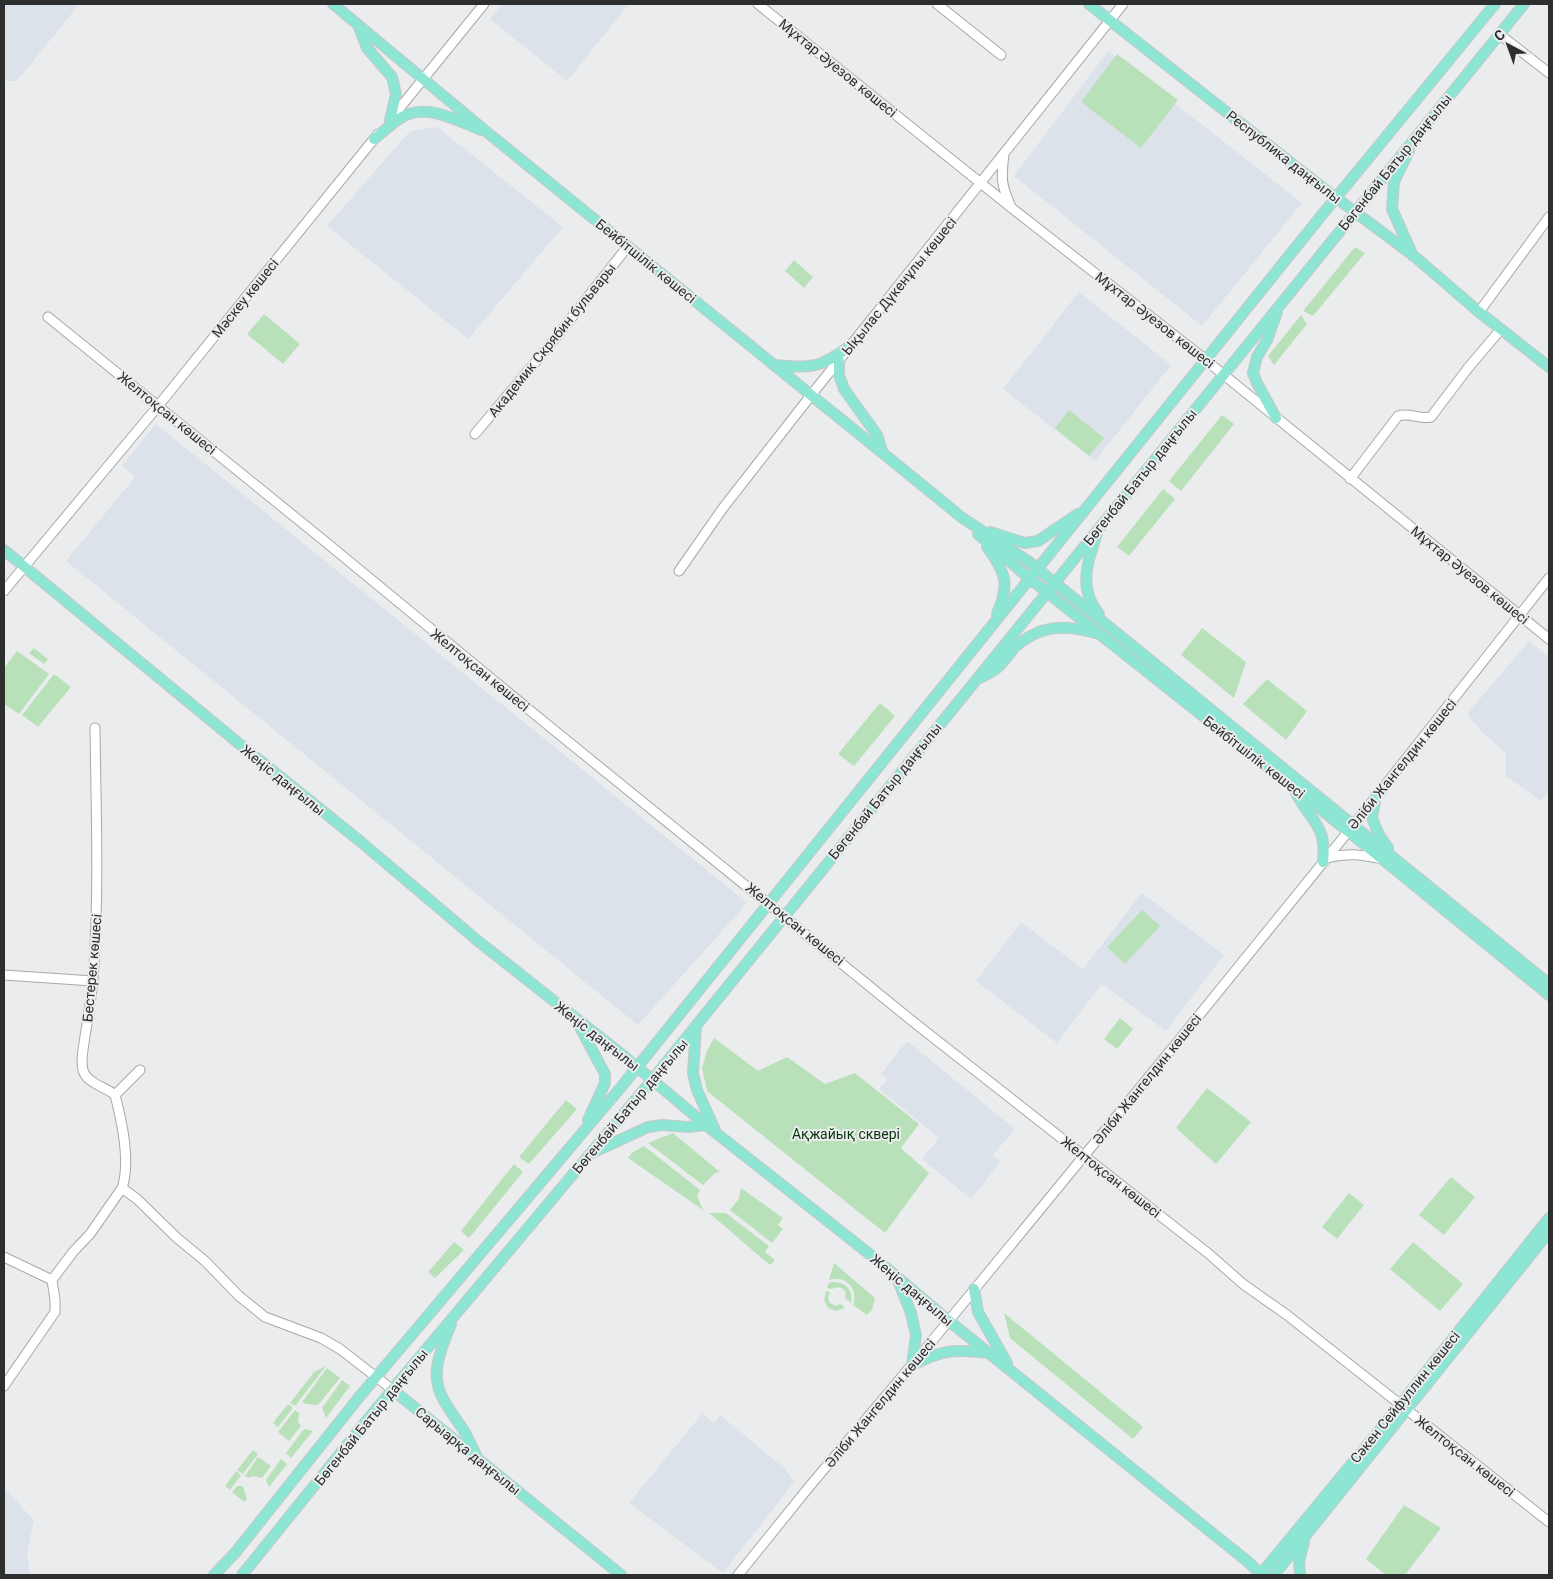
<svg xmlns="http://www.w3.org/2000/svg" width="1553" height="1579" viewBox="0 0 1553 1579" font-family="Roboto,sans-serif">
<rect width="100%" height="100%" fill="#ebeced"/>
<!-- built -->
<path fill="#dce2e9" d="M4,4H74L77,7L17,81H4Z
M503,4H626L628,5L567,81L490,19Z
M1108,51L1302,203L1202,326L1014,176Z
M437,127L563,227L468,339L327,226L410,131Z
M1079,292L1171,365L1095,461L1003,389Z
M156,424L747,903L638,1025L66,561L135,477L122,466Z
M1529,641L1549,657V791L1541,801L1506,776V753L1481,731L1467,714Z
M1142,893L1224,955L1166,1031L1102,984L1057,1043L976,981L1021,922L1083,969Z
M907,1041L1015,1129L993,1155L1001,1161L971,1199L922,1159L939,1138L879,1089L887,1079L881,1074Z
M702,1414L714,1423L720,1415L784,1468L794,1482L723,1573L629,1503Z
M4,1488L34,1520L27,1553L30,1575H4Z"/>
<!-- green -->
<path fill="#b9e1b9" d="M1117,54L1178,100L1141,148L1081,102Z
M1355,247L1365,253L1313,316L1303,311Z
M794,260L813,277L804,288L785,271Z
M264,314L300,344L283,364L247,334Z
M1301,315L1307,324L1274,365L1268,356Z
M1069,410L1104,438L1089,456L1055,428Z
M1222,415L1234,424L1181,491L1169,481Z
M1163,489L1175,499L1129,556L1117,547Z
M1202,628L1246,662L1234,698L1181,655Z
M34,648L48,659L44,664L29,653Z
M17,651L49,674L19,714L4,704V668Z
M54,674L71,687L38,727L22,715Z
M1267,679L1307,711L1286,740L1243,704Z
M880,703L895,716L854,766L838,754Z
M1142,910L1160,926L1125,964L1107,947Z
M1120,1018L1133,1029L1117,1049L1104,1039Z
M714,1038L758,1071L787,1057L825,1084L855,1073L919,1124L901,1148L929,1173L885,1233L707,1091L702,1068L707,1051Z
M1207,1088L1251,1122L1216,1164L1176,1128Z
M566,1100L577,1109L529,1164L519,1157Z
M673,1133L720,1172L715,1173L703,1185L648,1143Z
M644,1146L700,1190L697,1196L703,1210L628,1158L632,1153Z
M514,1164L523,1172L469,1238L461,1231Z
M1451,1177L1475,1197L1444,1235L1419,1215Z
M741,1188L783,1218L778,1225L783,1229L772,1243L730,1210L739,1199Z
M1349,1193L1364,1205L1337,1239L1322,1227Z
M709,1213H726L769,1246L765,1252L775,1260L770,1265Z
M454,1242L464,1250L435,1278L428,1272Z
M1413,1242L1463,1284L1440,1311L1390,1269Z
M834,1263L875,1298L872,1310L867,1315L853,1305C859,1288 846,1275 829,1280Z
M832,1282C845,1281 854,1290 851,1303L845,1298L846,1293L842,1288L837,1287L832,1289L827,1288L829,1283Z
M826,1291L830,1292L828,1297L830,1303L836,1306L841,1304L845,1308L836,1311L828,1308L824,1300Z
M1004,1313L1143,1427L1133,1439L1010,1338Z
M326,1366L295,1406L290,1403L314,1372Z
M327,1368L340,1378L318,1405L306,1404L302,1402Z
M342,1380L350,1386L326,1418L322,1408Z
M288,1404L293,1408L278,1427L273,1423Z
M295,1410L299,1413L298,1421L301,1426L289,1441L278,1432Z
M304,1429L313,1431L291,1458L286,1453Z
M253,1450L258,1454L243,1474L237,1470Z
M258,1457L271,1466L262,1478L253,1476L248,1478L245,1476Z
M281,1459L287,1464L269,1487L266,1480Z
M236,1471L241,1475L230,1490L225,1486Z
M237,1486H243L247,1499L244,1502L232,1492Z
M1404,1505L1441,1528L1405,1575H1386L1366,1559Z"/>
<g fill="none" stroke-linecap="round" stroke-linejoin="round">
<defs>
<path id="minor" d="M758,4L1013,209L1192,349L1549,639
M937,4L1001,55
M1499,34L1549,73
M390,120L484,4
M1004,154C1001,178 1001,185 1011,207
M1479,312L1549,217
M48,317L322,539L549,726L916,1024L1209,1254L1243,1284L1287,1315L1549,1522
M475,434L554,340L628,246
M1350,479L1398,416C1411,412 1417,420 1431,417L1468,368L1501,329
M679,571L723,508L812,394L1123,4
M4,591L158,406L378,134
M1326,858C1349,853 1359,854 1382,859
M4,975L93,981
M115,1095L140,1070
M122,1188L137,1199L177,1238L205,1261L239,1296L265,1317L321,1338L340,1349L393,1390
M4,1257L52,1280
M4,1386L55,1312V1300L52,1280L73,1252L90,1234L122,1188C131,1162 122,1122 115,1095C106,1087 86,1083 83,1070C80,1060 84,1046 85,1036C89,1012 93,989 94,964C99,886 96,807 95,728
M738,1575L809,1487L937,1335L1175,1045L1360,817L1549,578"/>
<path id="major" d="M333,4L488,133L943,502L961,517L1028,561L1549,984
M1089,4L1323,188L1414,256L1479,312L1549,367
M359,27L367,48L392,77L396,94L390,120
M374,139C383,132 392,123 402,117C427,103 456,120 481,130
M1409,151L1394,182L1392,209L1413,256
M839,361V375L844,389L877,435L882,451
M774,365C814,368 818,369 852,345
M1276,418L1257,383L1253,373L1257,357L1267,340L1277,312
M990,532L1025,543L1038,541L1078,514
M978,534L1029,578L1348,831L1549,995
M1097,534C1087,562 1078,589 1099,614
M987,547C1006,573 1010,584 997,614
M4,550L253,755L361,842L478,941L625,1057L706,1125L877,1260L949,1321L1247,1561L1262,1575
M980,678C986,675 992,672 997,668C1004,662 1009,654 1015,647C1040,625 1064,624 1095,633
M1296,793C1311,822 1327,825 1323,862
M1376,796L1372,818L1379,835L1388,848
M576,1020L605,1074V1083L588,1120
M696,1026L693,1073L697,1090L715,1130
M594,1152L648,1127L662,1125L687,1127L706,1125
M897,1278L911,1313L916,1335L912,1365
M974,1289L978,1312L1007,1363
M451,1324C444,1342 435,1361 437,1380C439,1399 454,1415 464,1431C468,1438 472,1447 476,1455
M912,1365C945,1349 954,1349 990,1353
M393,1390L621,1575
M214,1575L235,1553L360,1396L622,1086L1321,216L1495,4
M242,1575L377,1408L652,1080L1524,4
M1260,1575L1383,1426L1549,1218
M1274,1575L1549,1232
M1300,1575L1299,1561L1304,1542"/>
</defs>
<!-- minor casing -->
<use href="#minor" stroke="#a7a8a8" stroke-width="11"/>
<!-- major casing -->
<use href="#major" stroke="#c8c9c9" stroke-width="12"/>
<!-- minor -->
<use href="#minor" stroke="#fff" stroke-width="9"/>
<!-- major -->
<use href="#major" stroke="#8de5d3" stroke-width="10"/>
</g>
<g text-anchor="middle" stroke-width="4" stroke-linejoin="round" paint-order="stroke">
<!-- street labels -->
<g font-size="14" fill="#2d2e2e" stroke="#ebeced">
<text transform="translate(838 68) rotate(39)" y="5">Мұхтар Әуезов көшесі</text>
<text transform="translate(1284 157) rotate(38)" y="5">Республика даңғылы</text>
<text transform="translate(1395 162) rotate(-51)" y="5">Бөгенбай Батыр даңғылы</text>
<text transform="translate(646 261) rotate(39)" y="5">Бейбітшілік көшесі</text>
<text transform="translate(899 286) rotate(-51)" y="5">Ықылас Дүкенұлы көшесі</text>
<text transform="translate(245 298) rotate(-51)" y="5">Мәскеу көшесі</text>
<text transform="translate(1155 320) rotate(38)" y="5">Мұхтар Әуезов көшесі</text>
<text transform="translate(552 340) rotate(-51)" y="5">Академик Скрябин бульвары</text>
<text transform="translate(167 413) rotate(39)" y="5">Желтоқсан көшесі</text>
<text transform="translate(1140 477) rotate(-51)" y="5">Бөгенбай Батыр даңғылы</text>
<text transform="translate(1470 575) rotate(39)" y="5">Мұхтар Әуезов көшесі</text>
<text transform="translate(480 670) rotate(39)" y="5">Желтоқсан көшесі</text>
<text transform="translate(1254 757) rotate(38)" y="5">Бейбітшілік көшесі</text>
<text transform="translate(1402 764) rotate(-51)" y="5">Әліби Жангелдин көшесі</text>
<text transform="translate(283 780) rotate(39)" y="5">Жеңіс даңғылы</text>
<text transform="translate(885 791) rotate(-51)" y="5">Бөгенбай Батыр даңғылы</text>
<text transform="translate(795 924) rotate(39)" y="5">Желтоқсан көшесі</text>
<text transform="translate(92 968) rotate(-85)" y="5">Бестерек көшесі</text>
<text transform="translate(597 1036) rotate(38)" y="5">Жеңіс даңғылы</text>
<text transform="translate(1147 1079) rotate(-51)" y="5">Әліби Жангелдин көшесі</text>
<text transform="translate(630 1106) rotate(-50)" y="5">Бөгенбай Батыр даңғылы</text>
<text transform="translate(1111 1177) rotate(38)" y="5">Желтоқсан көшесі</text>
<text transform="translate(912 1290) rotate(40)" y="5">Жеңіс даңғылы</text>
<text transform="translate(1405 1397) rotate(-51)" y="5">Сәкен Сейфуллин көшесі</text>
<text transform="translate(880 1403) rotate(-50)" y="5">Әліби Жангелдин көшесі</text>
<text transform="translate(371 1417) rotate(-51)" y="5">Бөгенбай Батыр даңғылы</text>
<text transform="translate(468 1451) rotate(39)" y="5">Сарыарқа даңғылы</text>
<text transform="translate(1465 1456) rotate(38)" y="5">Желтоқсан көшесі</text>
</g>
<!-- park labels -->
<g font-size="14" fill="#07350d" stroke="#ebeced">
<text x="846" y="1139">Ақжайық сквері</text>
</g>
</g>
<!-- border -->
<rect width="1553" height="1579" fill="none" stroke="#2d2e2e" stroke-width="10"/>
<!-- north arrow -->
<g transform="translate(1508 45) rotate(319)" stroke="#ebeced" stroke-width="4" paint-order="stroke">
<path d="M0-4L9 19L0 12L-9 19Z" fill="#2d2e2e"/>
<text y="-8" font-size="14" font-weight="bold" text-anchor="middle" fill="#2d2e2e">С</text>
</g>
</svg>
